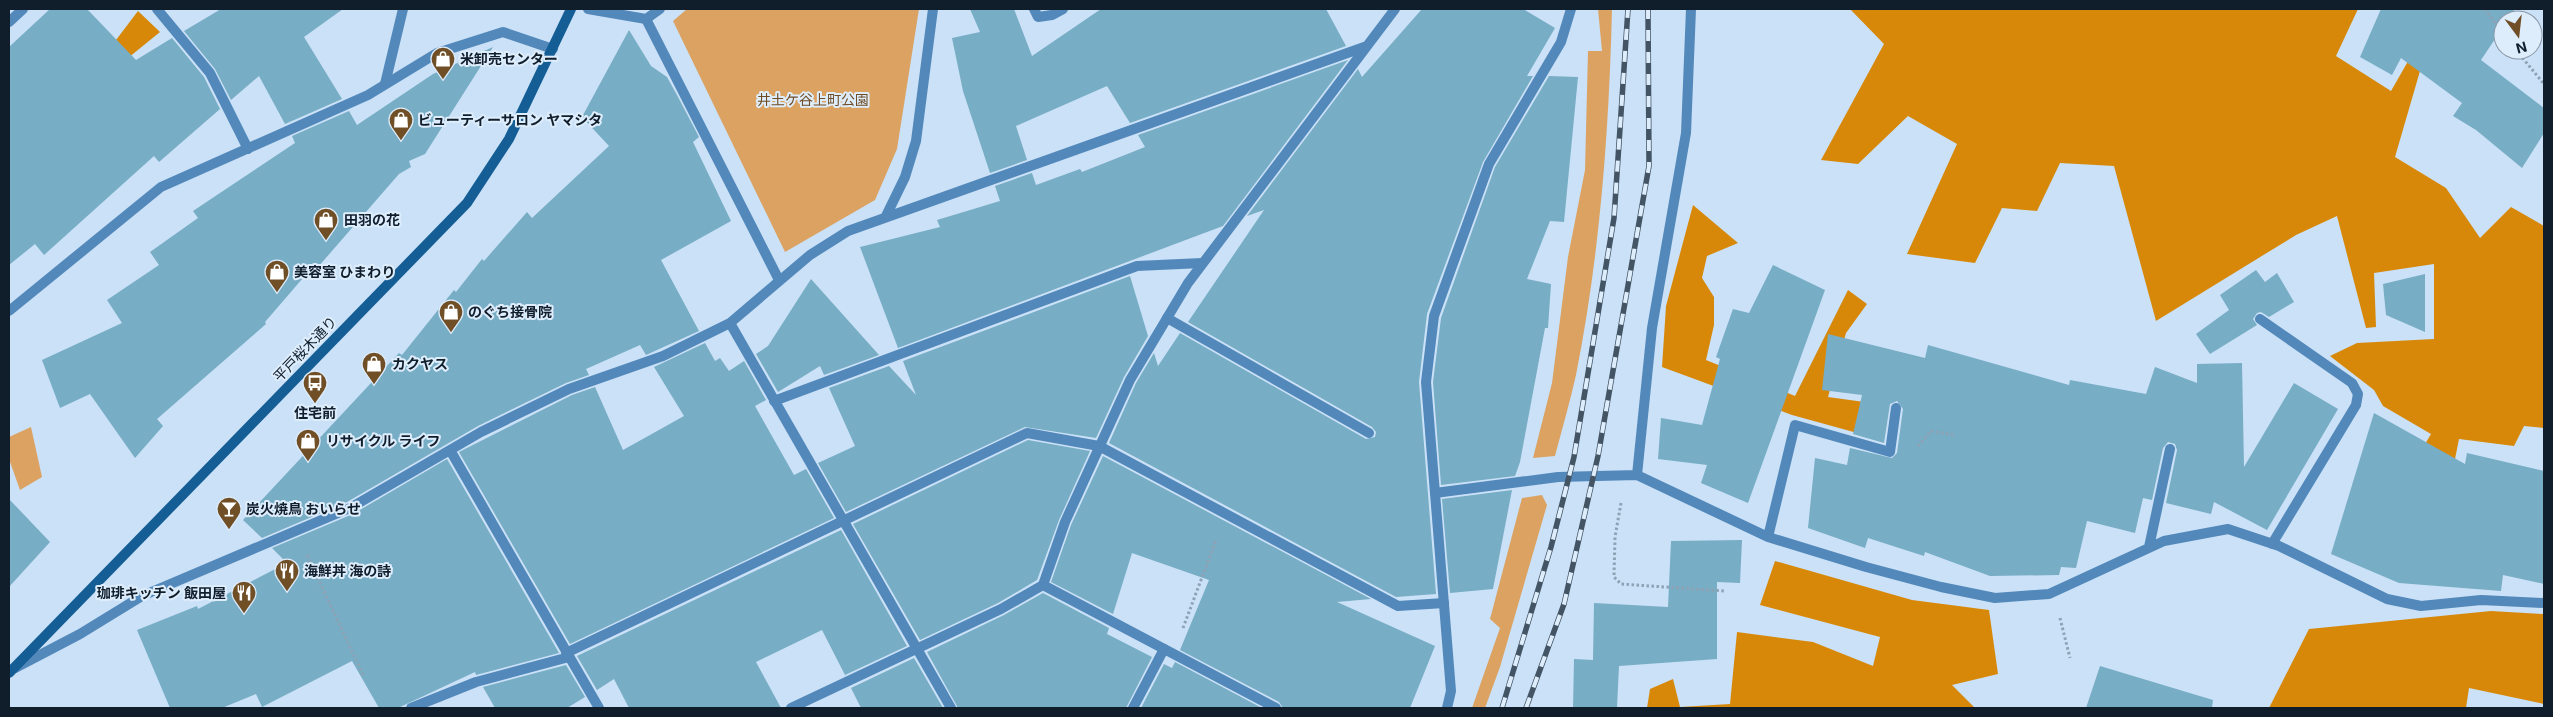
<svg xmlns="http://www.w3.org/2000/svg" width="2553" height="717" viewBox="0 0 2553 717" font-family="Inter,'Noto Sans JP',sans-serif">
<rect width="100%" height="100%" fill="#cae1f7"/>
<!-- green -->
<path fill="#dca262" d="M687,9H919L897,149L875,200L785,252L673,21Z
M1598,9H1612C1609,132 1600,254 1576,375C1570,402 1562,429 1555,456L1533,458L1552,383L1568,257L1585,170L1588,51H1602Z
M31,427L42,477L20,490L9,459V437Z
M1542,495L1547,505L1500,667L1485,708H1472L1500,628L1490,619L1522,498Z"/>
<!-- forest -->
<path fill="#d88809" d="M1850,9H2358L2336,56L2391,91L2438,9L2395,157L2446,188L2480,238L2511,207L2544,226V428L2524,426L2514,446L2459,439L2452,474L2421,451L2431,434L2383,406L2374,390L2330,356L2357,343L2434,339V264L2374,273L2376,327L2366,328L2337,216L2296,235L2156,321L2114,166L2060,163L2037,211L2002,208L1975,263L1907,254L1957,144L1908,116L1858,164L1821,160L1884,44Z
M138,11L160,32L128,58L116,40Z
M1693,205L1738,243L1707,256L1702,278L1714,297V325L1706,360L1795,396L1848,290L1867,304L1846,333L1828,397L1886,405L1879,439L1792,415L1662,367L1666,306Z
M1775,561L1912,600L1989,610L1998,674L1952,685L1975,708H1647L1650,689L1673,679L1680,707L1730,704L1737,632L1813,642L1873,666L1880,637L1760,605Z
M2491,611L2544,614V704L2469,688L2466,708H2269L2309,629Z"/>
<!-- building -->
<path fill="#77adc5" d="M50,9H87L136,60L172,38L204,77L220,109L159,162L154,156L44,255L35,244L9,265V47Z
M221,9H343L304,37L342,99L285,124L259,76L231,100L215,69L184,31Z
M970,9H1014L1032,56L1101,9H1326L1346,46L1130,123L1107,86L1016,126L1027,160L990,173L963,91L952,38L980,32Z
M1422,9H1523L1555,28L1527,76H1533L1483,162L1427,314L1419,382L1436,594L1396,597L1109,443L1136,383L1154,353L1158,366L1180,333L1366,439L1375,437L1376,432L1372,427L1188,322L1264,210L1247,216L1358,69L1362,77Z
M2381,9H2515L2507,20H2503V27L2481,60L2544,108V133L2522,168L2476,130L2453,116L2462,103L2401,58L2392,75L2360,57Z
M629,30L651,66L667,77L677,95L699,137L693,142L731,221L661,260L699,331L646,355L640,345L586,369L589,375L566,383L478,426L347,502L262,538L243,520L399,353L402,355L454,290L456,292L482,259L484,261L527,212L532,218L609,146L582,117Z
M493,47L425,154L409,161L411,167L399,174L318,267L315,264L265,322L266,324L157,419L163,426L135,458L90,394L60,408L42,360L122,323L107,300L159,265L150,252L198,218L193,211L295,143L292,136L349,111L357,125L433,74Z
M1348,60L1223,226L898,348L860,247L940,227L937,220L1000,201L995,186L1032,173L1036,185L1080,169L1082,172L1145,147L1138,135Z
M1549,76L1578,77L1564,222L1550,221L1527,279L1551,284L1548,328H1545L1520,462L1515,476L1441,485L1433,382L1441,318L1495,167Z
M1773,265L1825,290L1748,503L1701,483L1707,465L1658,459L1661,418L1702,425L1720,359L1716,357L1733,309L1749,313Z
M2256,270L2265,282L2277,273L2294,302L2269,317L2261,312L2257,313L2253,319L2257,325L2210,354L2196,334L2229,310L2220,295Z
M2425,274V332L2386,315L2383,284Z
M1130,276L1148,336L1124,377L1096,438L1025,427L846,512L818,463L855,446L829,388L889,366L916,395L903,361Z
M811,279L879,355L824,375L820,366L778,392L756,354L768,346Z
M1828,334L1925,358L1928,345L2069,385L2070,380L2146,394L2155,367L2197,383V364L2242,363L2244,467L2294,383L2338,409L2267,530L2214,502L2211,514L2166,503L2177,450L2175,444L2168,442L2163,448L2152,500L2143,498L2135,533L2087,521L2076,568L2061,567L2059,575L1990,576L1925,552L1924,556L1868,538L1865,548L1808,528L1815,458L1847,465L1850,448L1892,458L1897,453L1903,409L1897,401L1890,404L1884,443L1853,434L1862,395L1822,390Z
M705,343L715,361L720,358L729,371L744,361L766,400L755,406L794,475L806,469L834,518L570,644L459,452L572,395L595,387L623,450L684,416L654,367Z
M2374,413L2465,464L2467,453L2544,471V584L2503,575L2501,591L2399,583L2331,554Z
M1028,440L1090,451L1059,520L1037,580L998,603L920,640L853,524Z
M1103,456L1371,599L1337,602L1435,646L1410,708H1283L1279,702L1180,650L1209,580L1132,553L1113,614L1051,582L1071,525Z
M447,459L559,653L476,675L475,672L398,708H379L352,661L262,707L256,694L222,708H170L137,630L197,606L198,609L287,563L272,548L353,514Z
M1512,490L1493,589L1450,593L1442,499Z
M9,499L50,542L9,587Z
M841,530L907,646L845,675L822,630L756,662L781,708H629L614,679L597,690L577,656Z
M1742,540L1740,583L1717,582V659L1619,666L1617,708H1573L1574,659L1593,660L1594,603L1668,607L1671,541Z
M1043,593L1109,628L1107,634L1152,657L1126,708H958L927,652L1004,615Z
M914,658L943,708H861L851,688Z
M1175,662L1262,708H1141L1164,664L1172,668Z
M566,665L585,697L567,708H495L483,687Z
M2100,666L2213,700L2212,708H2086Z"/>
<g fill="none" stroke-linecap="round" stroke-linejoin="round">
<!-- path -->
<path stroke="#8ea2b5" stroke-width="3" stroke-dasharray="2.5 2.5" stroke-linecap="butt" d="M2485,9L2503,34
M2516,50L2544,84
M1918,446L1931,431L1954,435
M1621,503L1615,537L1614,577L1621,584L1725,591
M307,555L364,677
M2060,618L2070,658
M1183,628L1216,540"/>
<!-- lane -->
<path stroke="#5388ba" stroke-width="10" d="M157,9L210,73L248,149
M1034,9L1038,17L1052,15L1063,9
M646,19L779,280
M9,22L23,9
M385,84L403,9
M1167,318L1369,433
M2260,319L2352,383L2358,394L2356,405L2272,544
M774,401L1137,266L1202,263
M1637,475L1652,328L1686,133L1691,9
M1435,493L1558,477L1637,475L1768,537L1866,567L1941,587L1995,598L2049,594L2164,541L2228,529L2279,546L2387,599L2421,606L2481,600L2544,603
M1768,537L1795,425L1890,452L1896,408
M2149,547L2170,449
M566,653L1027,433L1099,446L1398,606L1444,603
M411,708L476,682L569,657
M1133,708L1164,649"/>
<!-- street -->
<path stroke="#5388ba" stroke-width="10" d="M588,9L646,19L660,9
M886,216L905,177L916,141L933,9
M9,311L161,187L368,95L437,53L503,32L553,49
M730,323L951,708
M450,450L599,708
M1043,585L1276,708
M15,668L80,634L142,596L350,508L481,432L569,389L663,356L730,323L810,255L848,231L1367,46
M791,708L1001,609L1043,585L1065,522L1130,380L1188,283L1395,9
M1447,708L1451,691L1426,382L1434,316L1489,164L1561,42L1571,9"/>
<!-- secondary -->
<path stroke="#145d95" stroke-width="10" d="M9,673L467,203L509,139L571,9"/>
<defs>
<path id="rail" d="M1502,708L1551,547L1574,457L1614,218L1628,9
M1526,708L1564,604L1598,456L1649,166L1648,9"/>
</defs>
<!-- rail casing -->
<use href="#rail" stroke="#435464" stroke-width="5.5"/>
<!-- rail -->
<use href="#rail" stroke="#deedfc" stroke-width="4" stroke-dasharray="11" stroke-linecap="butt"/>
</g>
<!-- icons -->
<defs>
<symbol id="shop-pin" viewBox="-11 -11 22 30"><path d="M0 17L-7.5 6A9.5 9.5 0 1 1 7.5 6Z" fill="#704e26" stroke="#deedfc"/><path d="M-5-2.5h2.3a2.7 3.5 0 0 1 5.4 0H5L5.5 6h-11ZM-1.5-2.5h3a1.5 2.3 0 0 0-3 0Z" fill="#fff"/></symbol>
<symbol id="bus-pin" viewBox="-11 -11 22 30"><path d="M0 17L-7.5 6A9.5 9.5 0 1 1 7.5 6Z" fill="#704e26" stroke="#deedfc"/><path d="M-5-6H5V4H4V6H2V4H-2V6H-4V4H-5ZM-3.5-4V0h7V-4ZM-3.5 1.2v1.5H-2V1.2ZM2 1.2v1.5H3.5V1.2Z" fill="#fff"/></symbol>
<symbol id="bar-pin" viewBox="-11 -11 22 30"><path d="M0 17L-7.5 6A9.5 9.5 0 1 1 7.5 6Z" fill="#704e26" stroke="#deedfc"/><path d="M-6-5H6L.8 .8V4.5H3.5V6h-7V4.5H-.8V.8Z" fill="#fff"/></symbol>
<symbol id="restaurant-pin" viewBox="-11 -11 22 30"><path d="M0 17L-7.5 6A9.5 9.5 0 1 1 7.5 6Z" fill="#704e26" stroke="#deedfc"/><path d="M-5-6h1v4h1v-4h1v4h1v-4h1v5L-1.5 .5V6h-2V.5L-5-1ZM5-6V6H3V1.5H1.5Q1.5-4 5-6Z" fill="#fff"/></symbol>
</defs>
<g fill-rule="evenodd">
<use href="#shop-pin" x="429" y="45" width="28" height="38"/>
<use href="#shop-pin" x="387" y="106" width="28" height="38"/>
<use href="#shop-pin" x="312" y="206" width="28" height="38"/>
<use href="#shop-pin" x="263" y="258" width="28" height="38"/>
<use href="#shop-pin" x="437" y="298" width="28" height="38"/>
<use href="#shop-pin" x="360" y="350" width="28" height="38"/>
<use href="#bus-pin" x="301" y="369" width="28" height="38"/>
<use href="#shop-pin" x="294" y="427" width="28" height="38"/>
<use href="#bar-pin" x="215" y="495" width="28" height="38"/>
<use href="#restaurant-pin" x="273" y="557" width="28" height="38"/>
<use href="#restaurant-pin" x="230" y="579" width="28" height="38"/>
</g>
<g text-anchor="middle" stroke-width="4" stroke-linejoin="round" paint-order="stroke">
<!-- poi labels -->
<g font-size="14" font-weight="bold" fill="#101e2c" stroke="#deedfc" text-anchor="start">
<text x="460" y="64">米卸売センター</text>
<text x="418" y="125">ビューティーサロン ヤマシタ</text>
<text x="344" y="225">田羽の花</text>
<text x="294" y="277">美容室 ひまわり</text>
<text x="468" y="317">のぐち接骨院</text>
<text x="392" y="369">カクヤス</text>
<text x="315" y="418" text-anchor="middle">住宅前</text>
<text x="326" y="446">リサイクル ライフ</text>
<text x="246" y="514">炭火焼鳥 おいらせ</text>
<text x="304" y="576">海鮮丼 海の詩</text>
<text x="226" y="598" text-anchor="end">珈琲キッチン 飯田屋</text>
</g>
<!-- park labels -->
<g font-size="14" fill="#704d26" stroke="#deedfc">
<text x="813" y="105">井土ケ谷上町公園</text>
</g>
<!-- street labels -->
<g font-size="14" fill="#101e2c" stroke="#deedfc">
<text transform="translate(305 349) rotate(-46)" y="5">平戸桜木通り</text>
</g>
</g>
<!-- border -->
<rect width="2553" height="717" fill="none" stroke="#101e2c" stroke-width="20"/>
<!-- north arrow -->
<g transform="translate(2518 35) rotate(165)"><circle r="24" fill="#deedfc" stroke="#8c9aa9"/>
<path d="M0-4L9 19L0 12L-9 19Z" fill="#704e26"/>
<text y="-8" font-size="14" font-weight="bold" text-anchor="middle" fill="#101e2c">N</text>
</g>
</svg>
